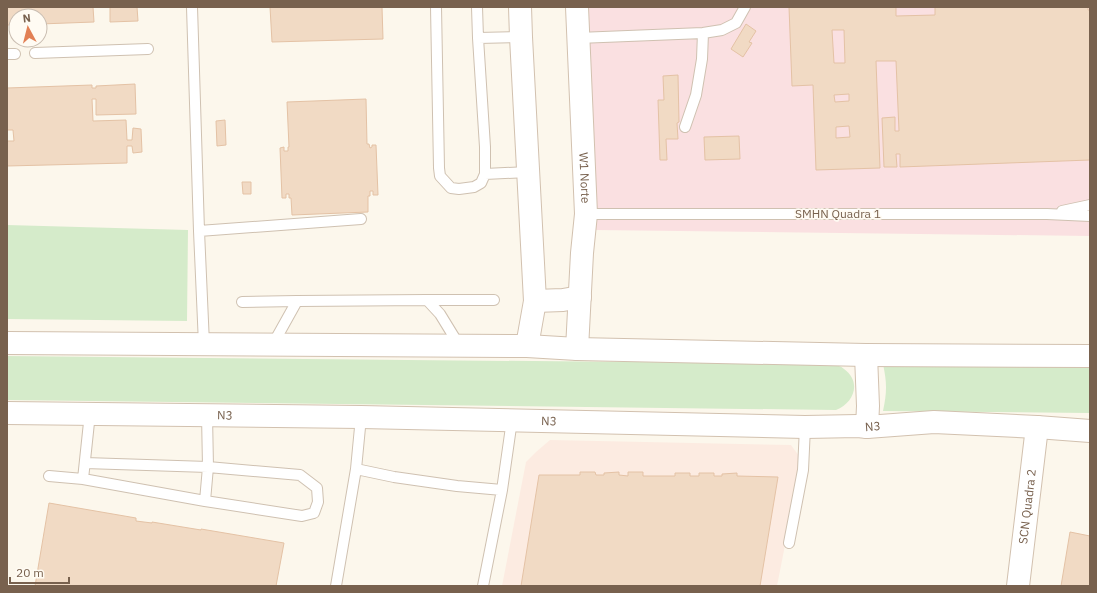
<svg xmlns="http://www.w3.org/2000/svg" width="1097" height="593" viewBox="0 0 1097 593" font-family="'IBM Plex Sans',sans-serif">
<rect width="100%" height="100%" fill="#fcf7ec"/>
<!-- commercial -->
<path fill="#fcebe1" d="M550,440L791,445L799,456L798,479L777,586H502L526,462L536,452Z"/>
<!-- medical -->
<path fill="#fae0e1" d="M586,7H1090V236L594,230Z"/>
<!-- green -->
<path fill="#d5ebca" d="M7,225L188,230L187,321L7,319Z
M7,356L832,364C836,365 841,366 844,369C862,382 854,403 836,410L7,400Z
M883,364L1090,366V413L883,411C887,392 887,383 883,364Z"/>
<!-- building -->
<path fill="#f1dac4" stroke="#e4c2a5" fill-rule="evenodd" d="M7,7H93L94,22L40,24V16H16V25H7Z
M110,7H137L138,21L110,22Z
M270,7H382L383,39L272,42Z
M789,7H896V16L935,15V7H1088V10H1090V160L900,167V154H896L897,167H884L882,118L895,117V131H899L896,61H876L880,168L816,170L813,85L792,86ZM832,30H844L845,63H834ZM849,94V101L835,102L834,95ZM849,126L850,137L836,138V127Z
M746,24L756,31L749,42L752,43L743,57L731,49Z
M678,75L679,122L677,123L678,139H666L667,160H660L658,100H664L663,76Z
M135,84L136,114L96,115V99H92L93,121L126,120L127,140H132L133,128L141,129L142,152L133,153L132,146H127V163L7,166V141H14L13,130H7V88L92,85V88H96V86Z
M366,99L367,144H369L370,148L372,147V145H376L378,195H373V191H370V196H368V212L292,215L291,198H289V194H286V198H282L280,148L284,147V151H288V147H289L287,102Z
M225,120L226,145L217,146L216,121Z
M739,136L740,159L705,160L704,137Z
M242,182H251V194H243Z
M580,472H595L596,475H604V473L619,472V475L628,476V472H643V476H675V473H690V476H699V473H714V476H722V474L737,473V476L778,477L760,586H521L539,475H580Z
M49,503L136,518V521L152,523V522L201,530V529L284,543L276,586H35Z
M1070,532L1090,536V586H1061Z"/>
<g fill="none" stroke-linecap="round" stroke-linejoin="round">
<defs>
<path id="lane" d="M192,7L199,231L204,344
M436,7L439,168L440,176L451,188L459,189L474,187L481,183L485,174V147L478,38L477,7
M478,38L521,37
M578,38L703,33L722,30L736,23L745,7
M35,53L148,49
M7,54H15
M685,127L696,95L702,59L703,33
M485,174L528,172
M1062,211L1090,205
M586,214H1047L1090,216
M199,231L361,219
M427,300H494
M242,302L297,301
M273,344L297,301L427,300L440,314L459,345
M356,469L394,477L457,486L502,490
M49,476L83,479L205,501L302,516L314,513L318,502L317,488L300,475L208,467L85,463
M83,479L90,413
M205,501L208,467L207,415
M789,543L803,470L805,427
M336,586L356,469L361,417
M483,586L502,490L512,420"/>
<g id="secondary">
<path d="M520,7L521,37L535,301L527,346"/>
<path id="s1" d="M577,7L586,214L582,253L577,349"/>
<path d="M535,301L563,300L580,297"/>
<path d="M7,343L527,346L577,349L866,355L1090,356"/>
<path d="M866,355L868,406L867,427"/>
<path id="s2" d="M7,413L361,417L805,427L858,426L867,427L934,422L1037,427L1090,431"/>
<path id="s3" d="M1018,586L1037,427"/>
</g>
</defs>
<!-- lane casing -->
<use href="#lane" stroke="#cfc1b1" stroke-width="12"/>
<!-- secondary casing -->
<use href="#secondary" stroke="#d2c1af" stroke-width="24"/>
<!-- lane -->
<use href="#lane" stroke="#fff" stroke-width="10"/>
<!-- secondary -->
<use href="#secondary" stroke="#fff" stroke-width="22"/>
</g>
<g text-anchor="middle" stroke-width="3.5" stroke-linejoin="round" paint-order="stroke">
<!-- street labels -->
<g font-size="12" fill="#78614e" stroke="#fffbf3">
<text dy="4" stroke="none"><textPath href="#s1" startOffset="171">W1 Norte</textPath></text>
<text x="838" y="218">SMHN Quadra 1</text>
<text dy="4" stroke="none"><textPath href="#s2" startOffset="218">N3</textPath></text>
<text dy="4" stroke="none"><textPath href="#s2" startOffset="542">N3</textPath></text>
<text dy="4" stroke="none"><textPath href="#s2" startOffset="866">N3</textPath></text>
<text dy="4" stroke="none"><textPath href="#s3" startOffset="80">SCN Quadra 2</textPath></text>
</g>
</g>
<!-- border -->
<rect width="1097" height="593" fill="none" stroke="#78614e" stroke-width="16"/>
<!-- north arrow -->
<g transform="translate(28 28) rotate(353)"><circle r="19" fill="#fffbf3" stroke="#c9bdb1"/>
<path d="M0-3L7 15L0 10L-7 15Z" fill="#e28055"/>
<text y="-6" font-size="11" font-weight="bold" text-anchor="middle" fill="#78614e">N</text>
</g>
<!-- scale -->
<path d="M10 577v6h59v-6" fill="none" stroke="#78614e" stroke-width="2"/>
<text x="16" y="577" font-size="12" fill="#78614e" stroke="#fffbf3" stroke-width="3" paint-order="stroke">20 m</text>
</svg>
